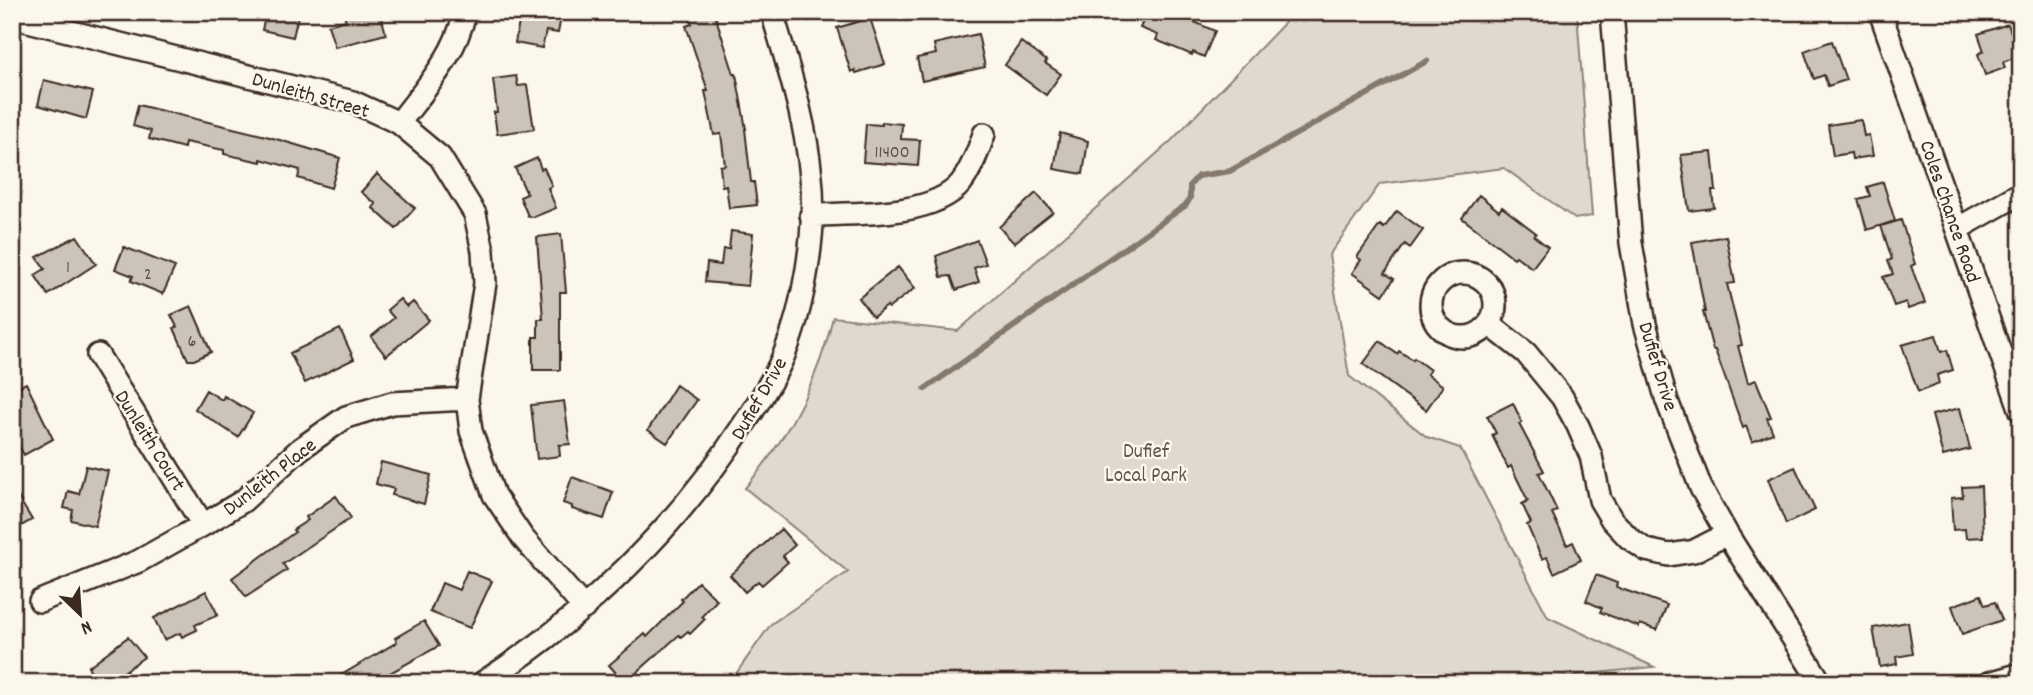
<svg xmlns="http://www.w3.org/2000/svg" width="2033" height="695" viewBox="0 0 2033 695" font-family="Dekko,sans-serif">
<rect width="100%" height="100%" fill="#fbf7ec"/>
<filter id="ink" filterUnits="userSpaceOnUse"><feTurbulence type="fractalNoise" baseFrequency=".0143" numOctaves="2"/><feDisplacementMap in="SourceGraphic" scale="14" xChannelSelector="R" yChannelSelector="G"/><feConvolveMatrix kernelMatrix="1 2 1 2 8 2 1 2 1" color-interpolation-filters="sRGB"/></filter>
<g filter="url(#ink)">
<!-- green -->
<path fill="#dfd9ce" stroke="#8d8276" stroke-width="2" d="M1295,12H1577L1592,216L1575,219L1504,168L1380,184L1329,255L1349,376L1427,437L1460,448L1548,617L1654,667L1503,683H743L733,678L771,624L848,572L745,488C788,438 818,381 833,317L958,331L1171,141Z"/>
<g fill="none" stroke-linecap="round" stroke-linejoin="round">
<!-- stream -->
<path stroke="#85796d" stroke-width="6" d="M925,389L1186,205L1190,198V185L1198,176L1230,171L1427,61"/>
</g>
<!-- building -->
<path fill="#ccc4b9" stroke="#3b2a1e" stroke-width="2" d="M266,12H299L293,37L262,30Z
M355,12H380L386,34L335,47L328,25L346,20L344,15Z
M521,12H562L558,33L546,31L542,48L515,43Z
M688,12H714L734,74H736L746,129H745L751,182H754L757,205L729,208L726,185L722,186L720,166L725,165L721,134L714,135L705,91H708L686,26L692,24Z
M1147,12H1196L1192,21L1215,31L1204,57L1193,52L1192,55L1156,40L1158,35L1140,28Z
M870,18L885,64L856,73L855,70L851,72L837,28Z
M2008,24L2019,56L2003,62L2005,68L1985,75L1978,54L1984,51L1978,34Z
M978,34L985,67L922,81L917,58L936,54L934,44Z
M1832,41L1846,80L1828,86L1824,75L1814,79L1804,51Z
M1021,42L1047,61L1045,63L1061,74L1046,95L1005,65Z
M516,76L518,86L527,85L534,129L497,134L494,112H497L493,79Z
M44,80L93,92L86,119L38,105Z
M138,105L266,136L340,158L331,188L298,178L300,170L261,159V162L224,154V150L185,142L184,148L149,139L151,131L133,126Z
M1861,120L1864,136L1869,135L1873,156L1852,159L1851,153L1833,156L1828,125Z
M882,122L902,124L901,139L920,140L918,166L863,162L866,124L882,125Z
M1060,133L1088,141L1083,174L1054,169Z
M1712,152L1716,191H1712L1714,208L1689,211L1681,155Z
M537,158L541,169L544,168L552,186L548,188L556,208L534,217L528,216L520,197L527,194L515,168Z
M377,174L415,208L396,229L373,208L376,204L361,192Z
M1883,182L1895,221L1867,230L1858,199L1870,196L1867,187Z
M1036,193L1053,212L1014,243L999,227Z
M1479,195L1499,211L1502,207L1536,233L1534,236L1548,247L1532,268L1516,256L1514,258L1462,218Z
M1397,211L1423,230L1410,248L1405,244L1385,273L1394,279L1383,295L1352,273L1361,260L1357,257L1380,225L1384,228Z
M1901,220L1915,264L1911,266L1925,303L1908,309L1906,302L1894,306L1883,277L1893,274L1888,261L1892,259L1881,226Z
M731,231L753,234L748,286L705,282L707,263L721,265L723,249H729Z
M561,234L566,292H560V370H533V337H538V319H543L537,237Z
M77,236L96,264L48,295L35,275L45,269L37,257Z
M1726,236L1735,283L1727,284L1742,345L1738,346L1748,383L1756,380L1771,417L1767,418L1773,433L1752,442L1746,426L1743,428L1715,350H1713L1703,312H1705L1692,242Z
M977,240L986,264L974,268L979,282L956,290L951,276L941,277L936,256Z
M124,247L175,267L163,294L131,281L133,276L115,269Z
M898,267L915,288L889,308L887,306L873,317L859,298Z
M400,299L407,307L413,302L429,320L386,356L371,337L394,318L387,310Z
M191,306L211,352L194,360H188L174,328L177,327L171,315Z
M340,329L354,359L305,383L290,353Z
M1936,335L1941,352L1947,350L1953,370L1937,375L1939,384L1918,392L1902,345Z
M1380,341L1397,354L1399,351L1413,360L1414,358L1430,370L1427,374L1443,386L1426,410L1363,364Z
M26,383L53,439L24,455L12,433V390Z
M676,385L697,400L667,443L648,430Z
M206,390L222,400L224,396L253,413L238,437L195,409Z
M564,401L570,444L559,445L560,456L537,459L531,405Z
M1513,403L1522,423L1519,424L1544,471L1539,473L1557,511L1552,513L1567,545L1573,542L1581,560L1554,573L1547,557L1542,559L1527,525L1531,523L1522,504L1528,501L1511,466L1508,468L1492,435L1496,433L1487,416Z
M1960,408L1970,449L1943,456L1932,415Z
M381,462L431,475L424,504L392,495L394,489L376,484Z
M86,466L108,471L95,526L71,520L73,510L64,508L68,491L79,494Z
M1795,467L1815,510L1786,524L1768,479Z
M572,477L613,492L604,519L572,509V506L563,503Z
M1981,486L1983,537L1966,538L1965,529L1953,530L1951,498L1963,497L1962,487Z
M12,487L32,520L12,531Z
M336,496L351,518L283,564L287,570L246,597L232,578L295,532L293,530L308,520L306,517Z
M781,529L795,545L783,556L788,562L762,585L758,581L745,592L730,575Z
M467,571L492,581L470,628L430,612L442,583L459,590Z
M1596,575L1617,583L1616,587L1667,605L1657,630L1640,624L1639,627L1600,612L1602,608L1586,601Z
M698,582L717,600L702,616L705,619L690,634L688,631L681,637L679,635L625,683L609,665L645,634L647,637L683,601L681,599Z
M206,591L218,615L195,625L197,630L182,637L180,633L164,640L154,618Z
M1981,595L1985,605L1995,602L2002,620L1962,634L1952,606Z
M424,621L439,646L372,683H328L397,642L395,638Z
M1908,622L1913,654L1896,657L1897,664L1880,667L1873,628Z
M128,637L144,657L117,677L115,675L104,683H100L88,667Z"/>
<g fill="none" stroke-linecap="round" stroke-linejoin="round">
<defs>
<path id="street" d="M1612,12L1631,243L1645,324L1667,401L1701,488L1727,534L1821,683
M1880,12L2021,411
M12,17L353,102L399,123L440,157L475,214L483,251L485,283L467,399L471,431L494,495L523,538L584,608
M399,123C425,89 456,55 465,12
M811,215C852,213 932,218 961,183C972,168 978,152 984,134
M1957,229L2021,193
M1431 305a32 32 0 1 1 64 0a32 32 0 1 1-64 0Z
M1489,324L1526,353L1562,397L1578,426L1591,456L1600,500L1612,520L1629,538L1646,550L1669,555L1694,551L1727,534
M98,355L203,525
M40,601L139,561L203,525L243,501L300,449L346,417L392,403L467,399
M482,683C586,617 677,527 744,424C759,402 774,379 784,355C804,306 817,230 811,177C806,121 788,67 772,12
M1989,683L2021,674"/>
</defs>
<!-- street casing -->
<use href="#street" stroke="#3b2a1e" stroke-width="26"/>
<!-- street -->
<use href="#street" stroke="#fbf7ec" stroke-width="21"/>
</g>
</g>
<g text-anchor="middle" stroke-width="5" stroke-linejoin="round" paint-order="stroke">
<!-- number labels -->
<g font-size="18" fill="#5f5045">
<text x="892" y="157">11400</text>
<text x="68" y="272">1</text>
<text x="148" y="279">2</text>
<text x="192" y="346">6</text>
</g>
<!-- street labels -->
<g font-size="21" fill="#3b2a1e" stroke="#fbf7ec">
<text transform="translate(311 94) rotate(16)" y="7">Dunleith Street</text>
<text transform="translate(1951 211) rotate(71)" y="7">Coles Chance Road</text>
<text transform="translate(1659 366) rotate(73)" y="7">Dufief Drive</text>
<text transform="translate(758 398) rotate(-60)" y="7">Dufief Drive</text>
<text transform="translate(151 440) rotate(58)" y="7">Dunleith Court</text>
<text transform="translate(269 476) rotate(-38)" y="7">Dunleith Place</text>
</g>
<!-- park labels -->
<g font-size="21" fill="#64564a" stroke="#fbf7ec">
<text x="1146" y="457">Dufief<tspan x="1146" dy="24">Local Park</tspan></text>
</g>
</g>
<!-- margin -->
<rect width="2033" height="695" fill="none" stroke="#fbf7ec" stroke-width="42"/>
<rect x="21" y="21" width="1991" height="653" fill="none" stroke="#3b2a1e" stroke-width="2.5" filter="url(#ink)"/>
<!-- north arrow -->
<g transform="translate(80 614) rotate(155)" stroke="#fbf7ec" stroke-width="5" paint-order="stroke">
<path d="M0-5L12 26L0 18L-12 26Z" fill="#3b2a1e"/>
<text y="-10" font-size="19" font-weight="bold" text-anchor="middle" fill="#3b2a1e">N</text>
</g>
</svg>
